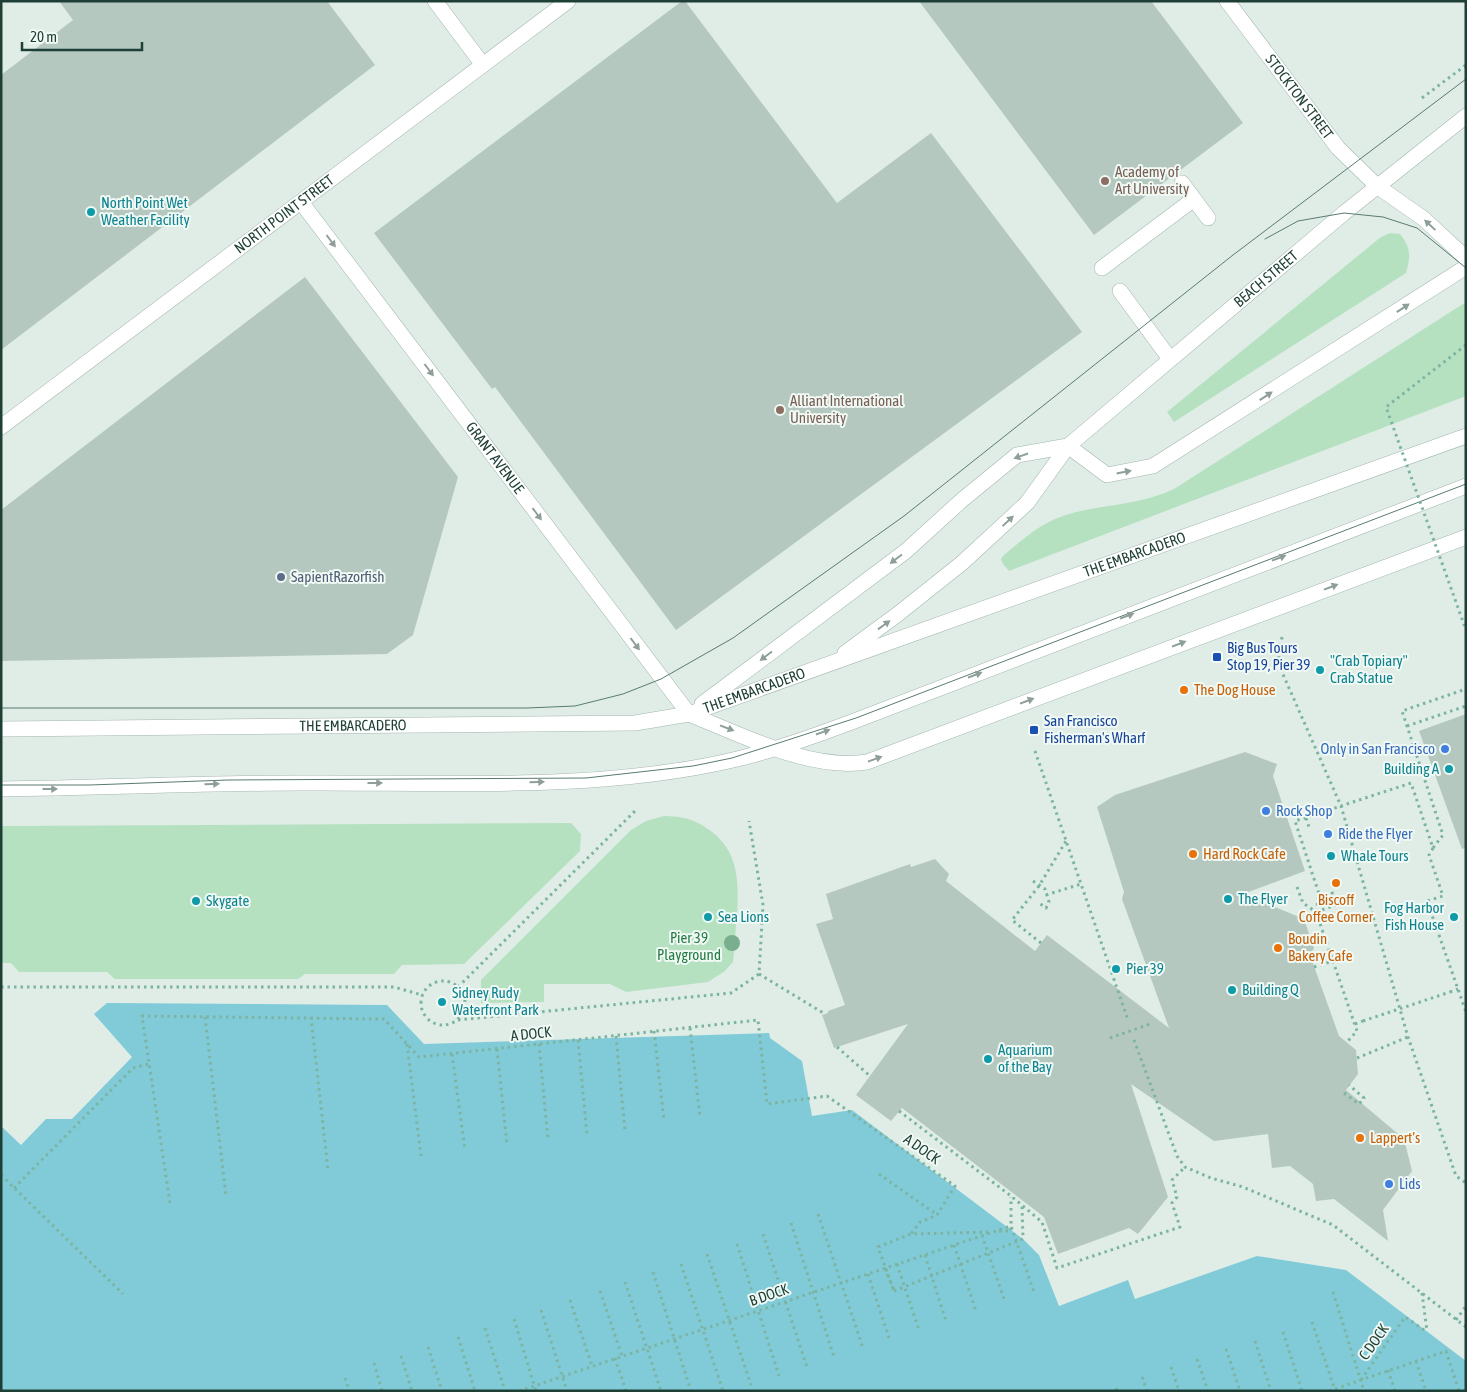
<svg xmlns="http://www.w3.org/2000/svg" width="1467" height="1392" viewBox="0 0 1467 1392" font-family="'Asap Condensed',sans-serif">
<rect width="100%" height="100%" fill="#e0ede7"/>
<!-- green -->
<path fill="#b6e1c1" d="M1390,233L1400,234C1411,248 1411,256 1406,273L1174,422L1167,412L1381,237Z
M1466,302V396L1009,571L1003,564L1001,559L1004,555C1020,542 1036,527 1055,519C1093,503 1134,508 1174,489Z
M664,816C681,816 694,819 708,829C739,850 739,881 737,916C735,931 735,947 733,962L725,971L708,982L626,992L610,984H544V1002L481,1003V980L631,830L646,821Z
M571,823L581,834L580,851L464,964L402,965L394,974H305L298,979H115L107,972H19L11,963H1V826Z"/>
<!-- water -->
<path fill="#81cbd9" d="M107,1003L387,1005L424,1044L769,1033L770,1038L802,1061L812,1116L852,1110L1023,1239L1039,1255L1059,1306L1128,1280L1135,1299L1257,1256L1346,1270L1466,1361V1391H1V1126L21,1145L46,1119H72L132,1057L94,1014Z"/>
<!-- building -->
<path fill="#b5c8c0" d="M59,1H327L375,65L1,350V75L73,20Z
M682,1H685L837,203L931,133L1082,332L676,630L495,387L492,389L374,233Z
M919,1H1151L1243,123L1094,235Z
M305,277L458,477L413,635L387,654L1,661V510Z
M1466,714V848L1462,849L1419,731Z
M1245,752L1277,764L1273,776L1305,871L1243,894L1304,919L1314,948L1310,955L1339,1036L1356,1050L1358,1074L1346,1090L1404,1139L1412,1171L1383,1210L1388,1241L1334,1199L1316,1201L1313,1184L1290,1166L1272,1168L1268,1134L1214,1141L1131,1084L1168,1197L1138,1234L1129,1228L1058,1254L1044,1217L902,1108L891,1121L856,1095L908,1024L834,1048L822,1015L828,1013V1011L845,1005L816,924L833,919L826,894L910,864L911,867L935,859L949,874L946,881L1035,951L1047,935L1169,1028L1122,899L1124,892L1097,807L1115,795Z"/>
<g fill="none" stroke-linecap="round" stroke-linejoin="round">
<defs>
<path id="service" d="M435,1L483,65
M1182,183L1208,218
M1377,186L1424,219L1466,258
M1102,268L1194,199
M1120,291L1170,359
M1068,446L1107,475L1153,466L1466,267
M689,714C742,735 810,771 867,762L1466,537
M1,789C101,788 201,783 301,783C442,782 596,792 733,760C776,750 817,735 857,720L1466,486"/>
<g id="minor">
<path id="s1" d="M1227,1L1338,148L1377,186"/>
<path id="s2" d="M301,202L689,714"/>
<path id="s3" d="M1068,446L1344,213L1466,116"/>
</g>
<g id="tertiary">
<path id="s4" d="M1,427L568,1"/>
<path d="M845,653L898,614L962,563L1027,503L1068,446"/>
<path d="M702,704L906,551L962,500L1017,455L1068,446"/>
<path id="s5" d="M1,729L635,723L689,714L1466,436"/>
</g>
</defs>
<!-- service casing -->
<use href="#service" stroke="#a2b5ae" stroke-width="16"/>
<!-- minor casing -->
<use href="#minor" stroke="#a2b5ae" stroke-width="16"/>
<!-- tertiary casing -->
<use href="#tertiary" stroke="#a2b5ae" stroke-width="16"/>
<!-- path -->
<path stroke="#7cb4a2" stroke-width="3" stroke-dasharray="2.5 4" stroke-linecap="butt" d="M1422,98L1466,65
M1282,637L1278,663L1341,806L1408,1037L1456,1176L1466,1183
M1407,726L1466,706
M1035,751L1128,1020
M1306,818L1309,827
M1433,848L1429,855L1443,896L1427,901L1466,1012
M1033,881L1045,889L1049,902L1046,908L1039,903
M1297,887L1303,903L1316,912L1357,1031L1347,1042
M1046,895L1081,884
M1316,912L1319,894L1295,821L1411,783L1433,848L1443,835L1402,711L1466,689
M1316,912L1336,905L1331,889
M1041,943L1012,920L1039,886L1066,841
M1314,967L1333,961
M759,974L825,1014
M421 1003a22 22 0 1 1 44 0a22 22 0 1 1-44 0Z
M1,987H394L422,995
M458,987L636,810
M1450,992L1458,989
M205,1017L226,1196
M311,1017L328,1170
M458,1020L731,993L759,974L763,905L749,821
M1355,1024L1363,1021
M690,1028L700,1117
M654,1031L664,1121
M616,1036L625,1131
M578,1040L587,1135
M1134,1040L1177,1156L1185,1167L1211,1178L1243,1187L1333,1225L1466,1327
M407,1044L421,1156
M539,1044L548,1140
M837,1047L870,1076
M497,1049L507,1145
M452,1054L465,1150
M1357,1058L1408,1037
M1344,1093L1359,1104L1364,1098L1349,1085
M899,1111L1011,1196L1042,1222L1057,1268L1180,1227L1172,1203L1177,1197L1172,1180L1185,1167
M879,1174L936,1214
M1,1175L123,1294
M14,1188L133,1068L149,1064
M170,1203L142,1016L384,1019L419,1057L758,1020L767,1104L827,1096L955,1186L937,1215L920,1222L911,1234
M818,1214L863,1348
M791,1223L834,1357
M999,1231H1011V1197
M763,1234L807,1367
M982,1235L1005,1302
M737,1244L779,1376
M954,1245L976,1311
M707,1254L751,1385
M925,1255L946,1321
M681,1264L723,1391
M897,1264L919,1330
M885,1268L894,1291L878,1247L911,1234L988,1232
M653,1272L691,1391
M868,1274L889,1338
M625,1282L661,1391
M600,1291L622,1356
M894,1291L1023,1239L1022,1205
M1333,1292L1364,1391
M1422,1293L1427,1331
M570,1300L592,1366
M541,1310L567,1391
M514,1319L536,1391
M1456,1320L1466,1306
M1312,1322L1335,1390
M485,1328L505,1391
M1283,1332L1302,1391
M458,1337L475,1391
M1255,1341L1271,1391
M428,1347L442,1391
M1226,1349L1240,1391
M401,1356L412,1391
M615,1358L626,1391
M1197,1359L1208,1391
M1416,1361L1426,1391
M374,1363L382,1391
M1171,1367L1179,1391
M1388,1370L1395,1391
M1142,1377L1147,1391
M345,1378L349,1391
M1361,1380L1405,1317L1427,1332
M1116,1388L1117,1391
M519,1391L1011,1226L1034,1292
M1329,1391L1446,1351L1459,1391"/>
<!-- service -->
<use href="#service" stroke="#fff" stroke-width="15"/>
<!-- minor -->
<use href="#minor" stroke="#fff" stroke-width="15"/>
<!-- tertiary -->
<use href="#tertiary" stroke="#fff" stroke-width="15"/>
<!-- tram -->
<path stroke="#597b72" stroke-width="1" d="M1265,239L1298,221L1344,213L1383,217L1417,228L1466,268
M1,708H527L575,706L623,694L661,679L733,638L904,516L1233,255L1466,79
M1,785H90L228,780L586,778L693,766L732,758L856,718L1466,484"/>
<!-- path-bridge -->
<path stroke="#7cb4a2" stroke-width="3" stroke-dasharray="2.5 4" stroke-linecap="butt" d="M1466,345L1386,407L1466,630
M1363,1021L1450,992
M1110,1038L1153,1023"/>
</g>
<!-- trees -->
<circle fill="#79ae8e" cx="732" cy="943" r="8"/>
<!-- one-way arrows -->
<defs><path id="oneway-solid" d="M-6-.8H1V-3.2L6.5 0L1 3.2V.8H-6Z" transform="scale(1.25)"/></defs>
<g fill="#8e9f9a">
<use href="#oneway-solid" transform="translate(1430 225) rotate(-137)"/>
<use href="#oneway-solid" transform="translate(331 241) rotate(53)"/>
<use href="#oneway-solid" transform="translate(1403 308) rotate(-33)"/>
<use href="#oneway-solid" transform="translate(429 370) rotate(53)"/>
<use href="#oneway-solid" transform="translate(1266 396) rotate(-33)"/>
<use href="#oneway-solid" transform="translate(1021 456) rotate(161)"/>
<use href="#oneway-solid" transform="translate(1124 472) rotate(-11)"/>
<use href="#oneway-solid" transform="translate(537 514) rotate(53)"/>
<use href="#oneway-solid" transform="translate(1008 521) rotate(-43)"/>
<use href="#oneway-solid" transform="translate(1279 558) rotate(-21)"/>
<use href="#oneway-solid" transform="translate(896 559) rotate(143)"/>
<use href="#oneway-solid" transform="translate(1331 587) rotate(-21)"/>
<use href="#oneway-solid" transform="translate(1127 616) rotate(-21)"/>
<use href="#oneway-solid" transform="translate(884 625) rotate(-36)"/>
<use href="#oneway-solid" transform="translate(635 644) rotate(53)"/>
<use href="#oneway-solid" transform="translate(1179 644) rotate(-21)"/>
<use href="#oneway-solid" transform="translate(766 656) rotate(143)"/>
<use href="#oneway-solid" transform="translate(975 675) rotate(-21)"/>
<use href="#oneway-solid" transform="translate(1027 701) rotate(-21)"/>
<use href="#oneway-solid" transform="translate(727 728) rotate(21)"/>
<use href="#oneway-solid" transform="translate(823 732) rotate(-19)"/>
<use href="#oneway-solid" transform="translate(875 759) rotate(-20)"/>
<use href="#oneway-solid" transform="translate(537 782) rotate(-1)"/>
<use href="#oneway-solid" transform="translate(375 783)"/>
<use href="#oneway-solid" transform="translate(212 784) rotate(-2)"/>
<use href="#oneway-solid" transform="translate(50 789)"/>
</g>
<!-- markers -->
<g fill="#8d6e63" stroke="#f1f9f5" stroke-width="2">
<circle cx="1105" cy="181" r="5"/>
<circle cx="780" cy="410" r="5"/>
</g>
<g fill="#0f9aa8" stroke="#f1f9f5" stroke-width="2">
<circle cx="91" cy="212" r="5"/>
<circle cx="1320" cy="670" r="5"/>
<circle cx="1449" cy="769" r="5"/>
<circle cx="1331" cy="856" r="5"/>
<circle cx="1228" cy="899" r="5"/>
<circle cx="196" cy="901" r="5"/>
<circle cx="708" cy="917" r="5"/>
<circle cx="1454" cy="917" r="5"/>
<circle cx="1116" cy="969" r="5"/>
<circle cx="1232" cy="990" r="5"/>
<circle cx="442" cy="1002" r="5"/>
<circle cx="988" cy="1059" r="5"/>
</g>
<circle fill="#5c6f8a" stroke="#f1f9f5" stroke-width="2" cx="281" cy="577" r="5"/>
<g fill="#1a4fb4" stroke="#f1f9f5" stroke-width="2">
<rect x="1212" y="652" width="10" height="10" rx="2.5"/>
<rect x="1029" y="725" width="10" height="10" rx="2.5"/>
</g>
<g fill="#e8710a" stroke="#f1f9f5" stroke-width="2">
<circle cx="1184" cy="690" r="5"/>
<circle cx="1193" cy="854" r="5"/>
<circle cx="1336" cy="883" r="5"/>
<circle cx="1278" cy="948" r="5"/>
<circle cx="1360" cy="1138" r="5"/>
</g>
<g fill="#3f7fe0" stroke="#f1f9f5" stroke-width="2">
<circle cx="1445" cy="749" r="5"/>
<circle cx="1266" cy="811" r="5"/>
<circle cx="1328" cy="834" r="5"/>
<circle cx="1389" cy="1184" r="5"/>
</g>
<g text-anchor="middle" stroke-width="4" stroke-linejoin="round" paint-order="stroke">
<!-- street labels -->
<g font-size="15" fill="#1e3f36" stroke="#f1f9f5">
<text dy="5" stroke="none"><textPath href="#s1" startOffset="120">STOCKTON STREET</textPath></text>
<text dy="5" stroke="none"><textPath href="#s4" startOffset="354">NORTH POINT STREET</textPath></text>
<text dy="5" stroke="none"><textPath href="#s3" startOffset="259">BEACH STREET</textPath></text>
<text dy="5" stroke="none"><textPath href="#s2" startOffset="321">GRANT AVENUE</textPath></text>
<text dy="5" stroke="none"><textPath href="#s5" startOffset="1162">THE EMBARCADERO</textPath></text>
<text dy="5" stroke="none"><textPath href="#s5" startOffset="758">THE EMBARCADERO</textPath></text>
<text dy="5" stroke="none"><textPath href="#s5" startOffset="352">THE EMBARCADERO</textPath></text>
<text transform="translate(531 1034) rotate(-6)" y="5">A DOCK</text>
<text transform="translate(922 1149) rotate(35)" y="5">A DOCK</text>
<text transform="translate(769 1295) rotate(-19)" y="5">B DOCK</text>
<text transform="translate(1374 1342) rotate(-55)" y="5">C DOCK</text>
</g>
<!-- education labels -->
<g font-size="15" fill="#785e54" stroke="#f1f9f5" text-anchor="start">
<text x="1115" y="177">Academy of<tspan x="1115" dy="17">Art University</tspan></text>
<text x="790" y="406">Alliant International<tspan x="790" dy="17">University</tspan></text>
</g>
<!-- culture labels -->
<g font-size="15" fill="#0d838f" stroke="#f1f9f5" text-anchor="start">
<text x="101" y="208">North Point Wet<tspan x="101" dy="17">Weather Facility</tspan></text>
<text x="1330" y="666">"Crab Topiary"<tspan x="1330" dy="17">Crab Statue</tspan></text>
<text x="1439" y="774" text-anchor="end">Building A</text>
<text x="1341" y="861">Whale Tours</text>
<text x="1238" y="904">The Flyer</text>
<text x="206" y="906">Skygate</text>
<text x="1444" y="913" text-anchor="end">Fog Harbor<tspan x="1444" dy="17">Fish House</tspan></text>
<text x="718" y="922">Sea Lions</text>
<text x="1126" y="974">Pier 39</text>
<text x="1242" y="995">Building Q</text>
<text x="452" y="998">Sidney Rudy<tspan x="452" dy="17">Waterfront Park</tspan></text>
<text x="998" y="1055">Aquarium<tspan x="998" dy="17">of the Bay</tspan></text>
</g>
<!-- service labels -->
<g font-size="15" fill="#4e5e75" stroke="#f1f9f5" text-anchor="start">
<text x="291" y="582">SapientRazorfish</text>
</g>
<!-- transit labels -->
<g font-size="15" fill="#164399" stroke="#f1f9f5" text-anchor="start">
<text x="1227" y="653">Big Bus Tours<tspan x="1227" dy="17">Stop 19, Pier 39</tspan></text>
<text x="1044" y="726">San Francisco<tspan x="1044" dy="17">Fisherman's Wharf</tspan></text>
</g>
<!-- food labels -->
<g font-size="15" fill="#c56008" stroke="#f1f9f5" text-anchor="start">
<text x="1194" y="695">The Dog House</text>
<text x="1203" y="859">Hard Rock Cafe</text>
<text x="1336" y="905" text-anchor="middle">Biscoff<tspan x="1336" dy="17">Coffee Corner</tspan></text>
<text x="1288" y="944">Boudin<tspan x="1288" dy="17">Bakery Cafe</tspan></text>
<text x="1370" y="1143">Lappert’s</text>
</g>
<!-- shop labels -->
<g font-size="15" fill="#366cbe" stroke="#f1f9f5" text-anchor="start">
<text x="1435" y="754" text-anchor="end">Only in San Francisco</text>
<text x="1276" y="816">Rock Shop</text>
<text x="1338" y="839">Ride the Flyer</text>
<text x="1399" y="1189">Lids</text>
</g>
<!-- park labels -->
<g font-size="15" fill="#247b45" stroke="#f1f9f5">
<text x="689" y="943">Pier 39<tspan x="689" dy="17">Playground</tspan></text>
</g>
</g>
<!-- border -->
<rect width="1467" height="1392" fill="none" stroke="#1e3f36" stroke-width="5"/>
<!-- scale -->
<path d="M22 42v8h120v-8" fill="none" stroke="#1e3f36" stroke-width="2.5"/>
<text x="30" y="42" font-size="15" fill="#1e3f36" stroke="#f1f9f5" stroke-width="4" paint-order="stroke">20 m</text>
</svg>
